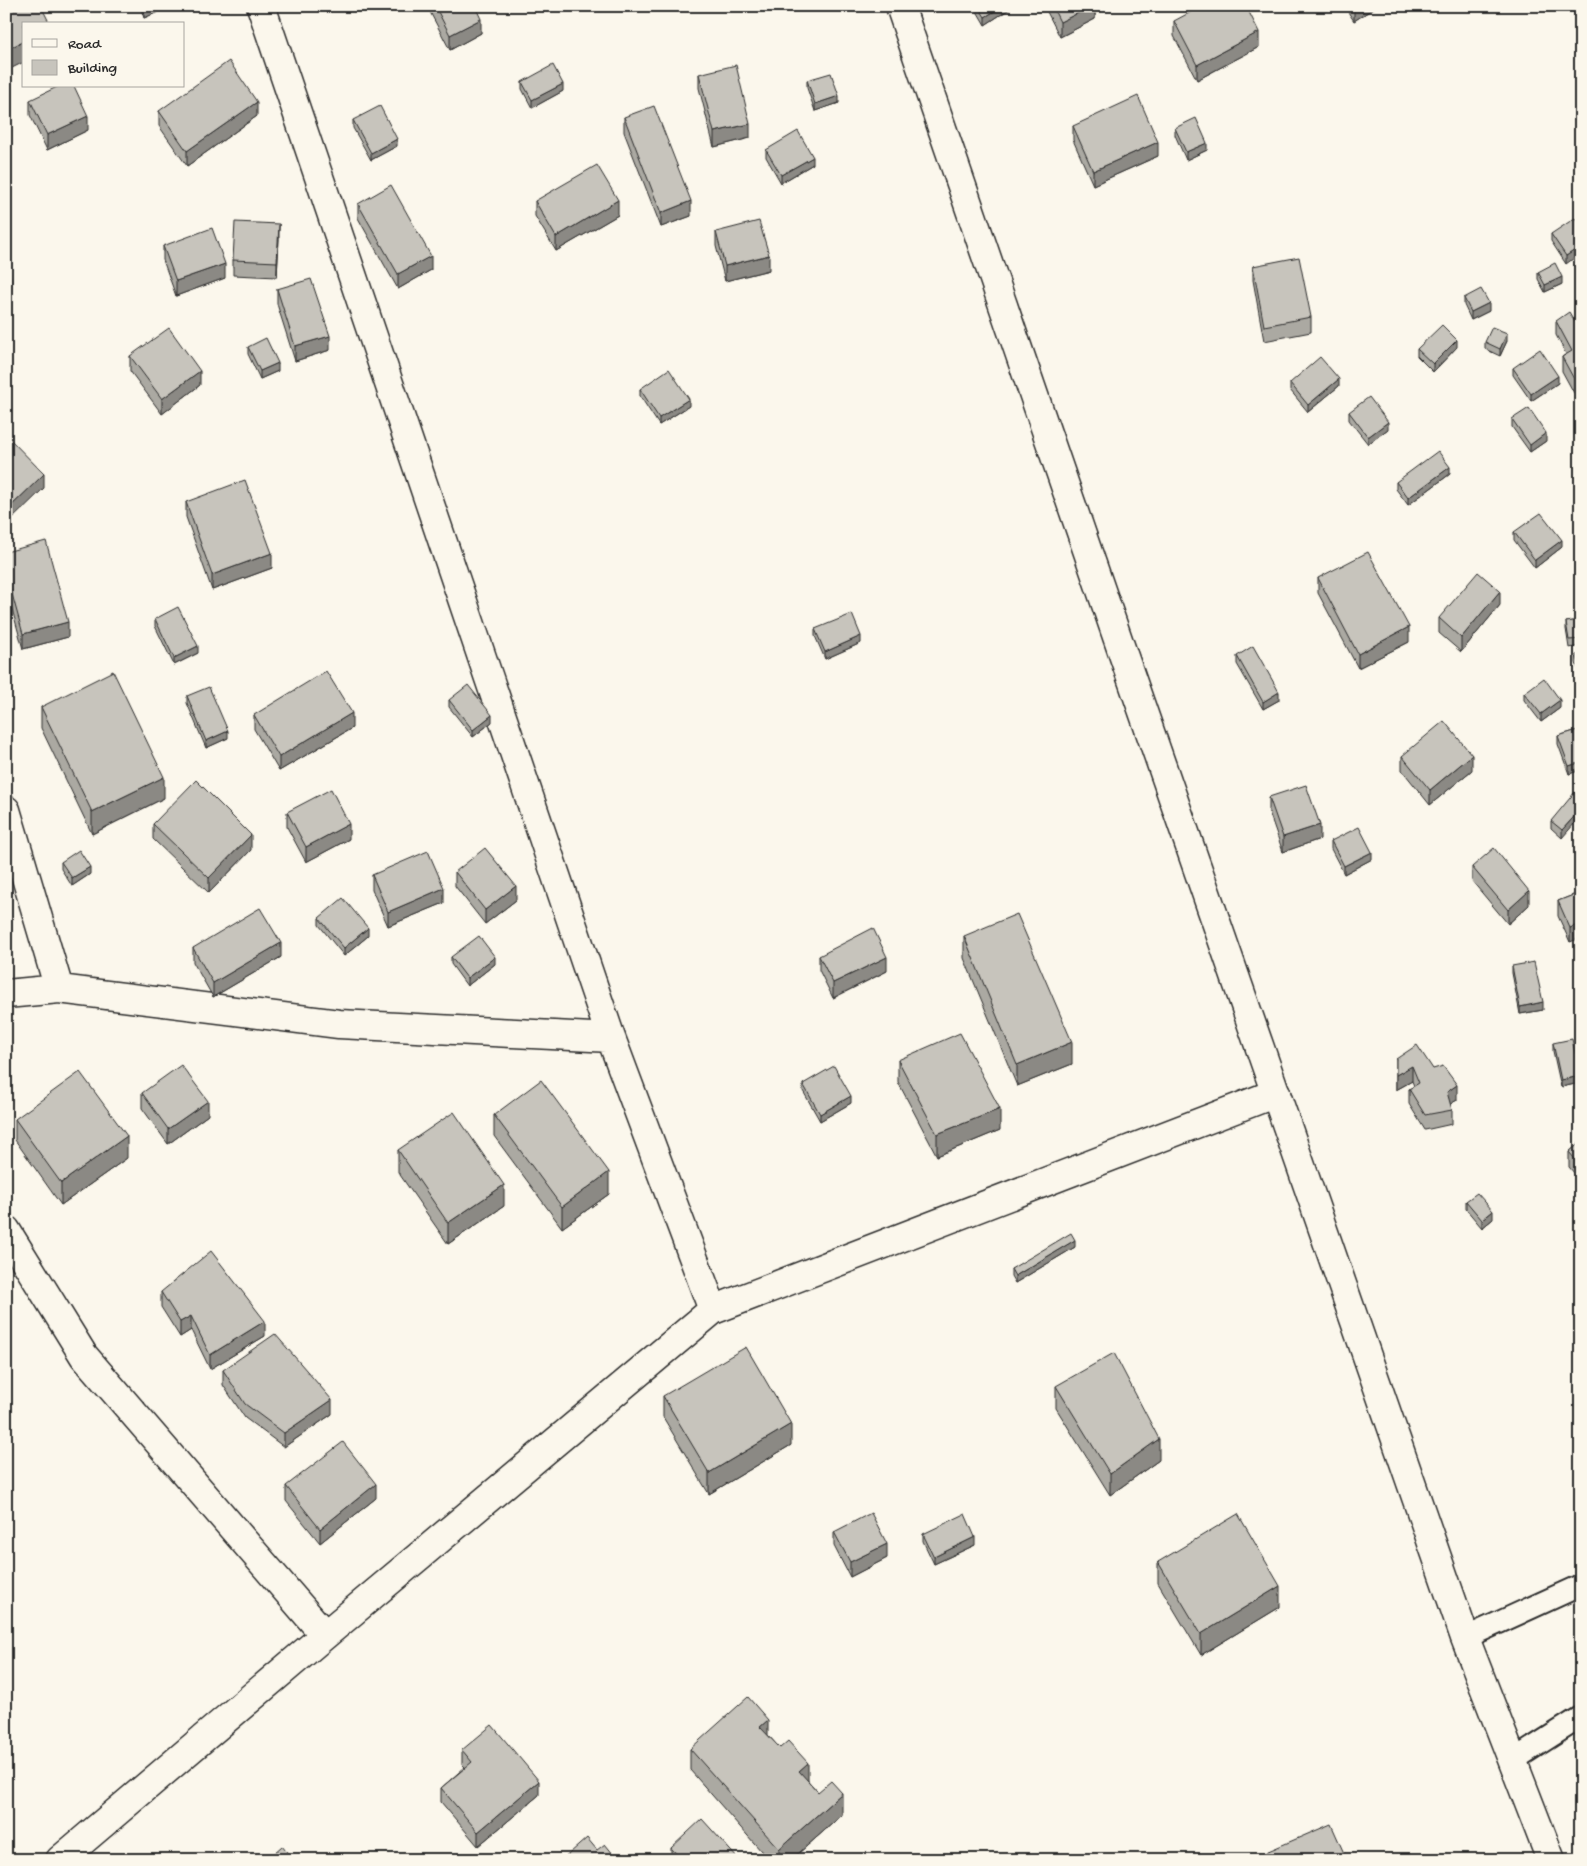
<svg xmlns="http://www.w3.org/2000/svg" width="1587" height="1866" viewBox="0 0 1587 1866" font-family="'Gochi Hand',sans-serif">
<rect width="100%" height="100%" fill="#fbf7ec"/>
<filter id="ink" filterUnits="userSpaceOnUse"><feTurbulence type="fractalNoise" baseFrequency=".02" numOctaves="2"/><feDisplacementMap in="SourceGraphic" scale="10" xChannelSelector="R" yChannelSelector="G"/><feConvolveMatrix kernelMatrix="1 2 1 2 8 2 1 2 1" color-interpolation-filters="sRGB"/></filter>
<g filter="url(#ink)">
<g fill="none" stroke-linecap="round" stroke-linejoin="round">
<defs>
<path id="service" d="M1465,1638L1581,1585
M1512,1761L1581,1717"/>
<path id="minor" d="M261,6L611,1038L713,1310
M6,810L59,989
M6,994L59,989L339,1024L611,1038
M6,1230L84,1356L325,1635
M60,1860L325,1635L713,1310L1276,1093"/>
<path id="secondary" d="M900,6L1124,657L1465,1638L1551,1860"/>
</defs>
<!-- service casing -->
<use href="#service" stroke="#2b2b2b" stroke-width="25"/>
<!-- minor casing -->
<use href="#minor" stroke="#2b2b2b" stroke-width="31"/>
<!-- secondary casing -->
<use href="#secondary" stroke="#2b2b2b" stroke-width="31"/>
<!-- service -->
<use href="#service" stroke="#fbf7ec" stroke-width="21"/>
<!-- minor -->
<use href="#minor" stroke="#fbf7ec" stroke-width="28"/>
<!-- secondary -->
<use href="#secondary" stroke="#fbf7ec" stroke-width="28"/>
</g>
<!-- wall -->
<path fill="#aba9a2" stroke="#2b2b2b" d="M140,6H172L144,18Z
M430,6H475L481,33L450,50L430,12Z
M974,6H1014L985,25Z
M1044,6H1095V19L1060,37Z
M1344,6H1377L1354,21Z
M1174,21L1259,47L1197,80L1174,36Z
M699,74L750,138L714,147L699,88Z
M807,80L839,103L815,111L807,88Z
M522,82L563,91L532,108L522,89Z
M30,100L88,130L47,150L30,115Z
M159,111L257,116L187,166L159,126Z
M624,117L691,216L661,227L624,132Z
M353,120L397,146L371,160L353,128Z
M1073,126L1158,156L1093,185L1073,140Z
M1175,128L1207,150L1186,160L1175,135Z
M766,150L813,164L781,183L766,157Z
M535,201L618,215L556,251L535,216Z
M358,204L431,270L398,289L358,218Z
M1581,226L1566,264L1551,241V234Z
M716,232L769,270L725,281L716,246Z
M279,238L277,277L233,275V260Z
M163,246L225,278L176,296L163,260Z
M1253,266L1311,317V332L1264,341L1253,280Z
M1538,272L1562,284L1545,292L1538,279Z
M277,289L330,350L295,361L277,304Z
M1464,298L1489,311L1471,320L1464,305Z
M1556,321L1581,332L1574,393L1562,371V357L1566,354L1556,335Z
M1507,341L1500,356L1485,349V342Z
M248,347L278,371L260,379L248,354Z
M1457,347L1433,372L1417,356V349Z
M130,356L200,385L162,414L130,371Z
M1513,368L1558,383L1531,401L1513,375Z
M1290,383L1339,386L1308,412L1290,390Z
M640,389L689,406L659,425L640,396Z
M1349,412L1388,429L1368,444L1349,420Z
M1512,419L1546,441L1530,452L1512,427Z
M1450,474L1408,505L1396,489V482Z
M186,502L272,568L212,590L186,517Z
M1514,532L1562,547L1535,568L1514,540Z
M6,552L68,637L23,649L6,587Z
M1318,578L1409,642L1358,668L1318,593Z
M1500,605L1461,652L1439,633V618Z
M155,619L198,653L174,665L155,626Z
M1581,620V646L1569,648L1566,629V622Z
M815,629L861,643L825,659L815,636Z
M1581,654V676L1576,663V655Z
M1237,656L1279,700L1263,709L1237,664Z
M1524,693L1560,708L1541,722L1524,700Z
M187,696L228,738L206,748L187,703Z
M449,700L492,722L473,737L449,707Z
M41,707L164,798L92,834L41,728Z
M254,715L352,728L279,771L254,729Z
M1581,729V770L1569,774L1558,744V736Z
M1402,756L1472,770L1430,805L1402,770Z
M1581,796L1562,838L1551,828V821Z
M1269,797L1320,839L1283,852L1269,812Z
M287,812L349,839L306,862L287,827Z
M153,824L251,850L209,893L153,839Z
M1331,841L1372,859L1344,874L1331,849Z
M61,862L90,874L72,886L61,869Z
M1472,867L1529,905L1508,924L1472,881Z
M455,872L516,900L485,924L455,886Z
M372,875L444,903L388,926L372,890Z
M1581,892L1570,942L1558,916V901Z
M319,918L368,936L344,956L319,925Z
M964,936L1072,1064L1017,1086L964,958Z
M193,948L281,957L213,997L193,962Z
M819,956L887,971L833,998L819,970Z
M451,957L495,964L467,986L451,964Z
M1512,966L1543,1010L1520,1014L1512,973Z
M1553,1043L1580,1083L1561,1087L1553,1051Z
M1396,1059L1433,1069L1457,1100L1450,1104L1452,1110V1124L1425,1130L1409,1104V1089L1414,1086L1412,1081L1396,1090Z
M898,1060L1000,1130L937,1156L898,1082Z
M803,1084L851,1103L820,1121L803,1091Z
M142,1093L208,1115L168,1144L142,1108Z
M494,1115L609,1194L562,1228L494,1136Z
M15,1119L127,1158L61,1205L15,1140Z
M1581,1142V1181L1569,1167V1152Z
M398,1150L504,1206L448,1244L398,1172Z
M1466,1201L1493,1219L1482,1228L1466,1209Z
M1075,1247L1015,1283L1011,1276V1269Z
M161,1292L265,1336L210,1369L191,1330L180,1337L161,1307Z
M223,1370L332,1414L284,1447L245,1418L223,1385Z
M1056,1386L1159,1460L1110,1495L1056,1408Z
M663,1396L791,1445L709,1494L663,1417Z
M286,1486L376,1498L320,1543L286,1501Z
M834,1532L887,1558L850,1577L834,1546Z
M923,1534L975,1545L934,1564L923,1541Z
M1158,1562L1280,1607L1201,1655L1158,1583Z
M768,1735L818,1792L842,1815L791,1860H769L690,1770V1749Z
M462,1750L539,1795L478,1846L441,1802V1788L465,1767L462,1764Z
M671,1848L739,1860H671Z
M1266,1852L1347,1860H1266Z"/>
<!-- shaded-wall -->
<path fill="#8b8984" stroke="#2b2b2b" d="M144,6H172L144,18Z
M1003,6H1014L985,25V17Z
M1092,6H1095V19L1060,37V22Z
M1355,6H1377L1354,21V7Z
M481,19V33L450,50V35Z
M1259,32V47L1197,80V65Z
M24,41V62L6,71V50Z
M563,84V91L532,108V100Z
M839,96V103L815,111V104Z
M257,102V116L187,166V151Z
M88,116V130L47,150V135Z
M750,124V138L714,147V132Z
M397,139V146L371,160V153Z
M1158,142V156L1093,185V171Z
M1207,143V150L1186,160V152Z
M813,157V164L781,183V175Z
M618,200V215L556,251V237Z
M691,201V216L661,227V213Z
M279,224V238L277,277V262Z
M1581,246V253L1566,264V256Z
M769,255V270L725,281V266Z
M431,256V270L398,289V274Z
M225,264V278L176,296V281Z
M1562,277V284L1545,292V285Z
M11,278V292L6,294V279Z
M1489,303V311L1471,320V312Z
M1507,333V341L1500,356V349Z
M330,336V350L295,361V346Z
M1457,340V347L1433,372V364Z
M278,363V371L260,379V371Z
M200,371V385L162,414V399Z
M1581,375V390L1574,393V379Z
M1558,376V383L1531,401V394Z
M1339,379V386L1308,412V405Z
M689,399V406L659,425V418Z
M1388,422V429L1368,444V437Z
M1546,433V441L1530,452V445Z
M1450,467V474L1408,505V498Z
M44,474V488L6,525V511Z
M1562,540V547L1535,568V560Z
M272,553V568L212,590V575Z
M1500,591V605L1461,652V638Z
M68,622V637L23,649V634Z
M1409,627V642L1358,668V654Z
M861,636V643L825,659V652Z
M198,646V653L174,665V658Z
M1279,692V700L1263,709V702Z
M1560,700V708L1541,722V714Z
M352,713V728L279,771V757Z
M492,715V722L473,737V730Z
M228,731V738L206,748V741Z
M1472,755V770L1430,805V790Z
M1581,762V770L1569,774V766Z
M164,777V798L92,834V812Z
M1581,809V816L1562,838V830Z
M349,824V839L306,862V847Z
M1320,825V839L1283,852V837Z
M251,835V850L209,893V878Z
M1372,852V859L1344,874V866Z
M90,867V874L72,886V878Z
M516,886V900L485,924V910Z
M444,888V903L388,926V912Z
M1529,891V905L1508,924V910Z
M1581,923V938L1570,942V928Z
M368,928V936L344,956V948Z
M281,943V957L213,997V983Z
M495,957V964L467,986V978Z
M887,957V971L833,998V983Z
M1543,1002V1010L1520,1014V1007Z
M1072,1042V1064L1017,1086V1065Z
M1412,1066V1081L1396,1090V1075Z
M1580,1076V1083L1561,1087V1080Z
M1457,1085V1100L1447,1106V1092Z
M851,1096V1103L820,1121V1114Z
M208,1101V1115L168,1144V1129Z
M1000,1109V1130L937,1156V1134Z
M127,1136V1158L61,1205V1183Z
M609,1172V1194L562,1228V1207Z
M504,1185V1206L448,1244V1223Z
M1493,1211V1219L1482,1228V1220Z
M1075,1240V1247L1015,1283V1276Z
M191,1316V1330L180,1337V1322Z
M265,1321V1336L210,1369V1355Z
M332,1400V1414L284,1447V1433Z
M791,1424V1445L709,1494V1473Z
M1159,1439V1460L1110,1495V1474Z
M376,1484V1498L320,1543V1529Z
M975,1537V1545L934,1564V1557Z
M887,1544V1558L850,1577V1562Z
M1280,1586V1607L1201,1655V1634Z
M768,1720V1741L760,1727Z
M808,1763V1784L799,1771Z
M539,1781V1795L478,1846V1832Z
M842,1793V1815L791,1860H779V1849Z"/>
<!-- building -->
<path fill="#c7c4bc" stroke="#2b2b2b" d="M6,6H41L50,24H24V41L6,50Z
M435,6H475L481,19L450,35Z
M978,6H1003L985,17Z
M1052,6H1092L1060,22Z
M1202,6H1246L1259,32L1197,65L1174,21Z
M229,61L257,102L187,151L159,111Z
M553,65L563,84L532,100L522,82Z
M736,65L750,124L714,132L699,74Z
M831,73L839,96L815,104L807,80Z
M59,86H74L88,116L47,135L30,100Z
M1138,96L1158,142L1093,171L1073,126Z
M380,106L397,139L371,153L353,120Z
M654,106L691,201L661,213L624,117Z
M1196,118L1207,143L1186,152L1175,128Z
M798,131L813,157L781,175L766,150Z
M597,165L618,200L556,237L535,201Z
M391,185L431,256L398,274L358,204Z
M1575,218L1581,226V246L1566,256L1551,234Z
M759,221L769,255L725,266L716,232Z
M235,222L279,224L277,262L233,260Z
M212,228L225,264L176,281L163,246Z
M6,257L11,278L6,279Z
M1299,257L1311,317L1264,326L1253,266Z
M1555,263L1562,277L1545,285L1538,272Z
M311,279L330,336L295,346L277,289Z
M1481,289L1489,303L1471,312L1464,298Z
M1569,312L1581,332V375L1574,379L1562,357L1572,351L1556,321Z
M1442,325L1457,340L1433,364L1417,349Z
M1492,327L1507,333L1500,349L1485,342Z
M169,328L200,371L162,399L130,356Z
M266,338L278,363L260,371L248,347Z
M1540,349L1558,376L1531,394L1513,368Z
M1320,357L1339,379L1308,405L1290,383Z
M669,369L689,399L659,418L640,389Z
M1369,397L1388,422L1368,437L1349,412Z
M1529,408L1546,433L1530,445L1512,419Z
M6,435L44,474L6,511Z
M1438,451L1450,467L1408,498L1396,482Z
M245,480L272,553L212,575L186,502Z
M1541,513L1562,540L1535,560L1514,532Z
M46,541L68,622L23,634L6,572V552Z
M1368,552L1409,627L1358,654L1318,578Z
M1478,572L1500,591L1461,638L1439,618Z
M178,607L198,646L174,658L155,619Z
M852,614L861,636L825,652L815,629Z
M1581,620V639L1569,640L1566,622Z
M1253,646L1279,692L1263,702L1237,656Z
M1581,654V668L1576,655Z
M113,671L164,777L92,812L41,707Z
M326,671L352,713L279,757L254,715Z
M1544,678L1560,700L1541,714L1524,693Z
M468,685L492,715L473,730L449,700Z
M209,687L228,731L206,741L187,696Z
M1444,721L1472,755L1430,790L1402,756Z
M1581,729V762L1569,766L1558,736Z
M196,780L251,835L209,878L153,824Z
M1306,785L1320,825L1283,837L1269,797Z
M331,789L349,824L306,847L287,812Z
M1575,792L1581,796V809L1562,830L1551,821Z
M1359,827L1372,852L1344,866L1331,841Z
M485,848L516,886L485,910L455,872Z
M1494,848L1529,891L1508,910L1472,867Z
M79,850L90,867L72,878L61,862Z
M428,851L444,888L388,912L372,875Z
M1581,892V923L1570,928L1558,901Z
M343,898L368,928L344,948L319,918Z
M260,908L281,943L213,983L193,948Z
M1017,914L1072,1042L1017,1065L964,936Z
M873,928L887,957L833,983L819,956Z
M479,936L495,957L467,978L451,957Z
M1534,962L1543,1002L1520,1007L1512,966Z
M960,1033L1000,1109L937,1134L898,1060Z
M1572,1039L1580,1076L1561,1080L1553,1043Z
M1417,1045L1433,1069L1443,1066L1457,1085L1447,1092L1452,1110L1425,1115L1409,1089L1419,1083L1412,1066L1396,1075V1059Z
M181,1065L208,1101L168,1129L142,1093Z
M834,1066L851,1096L820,1114L803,1084Z
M80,1072L127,1136L61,1183L15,1119Z
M541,1080L609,1172L562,1207L494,1115Z
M454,1112L504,1185L448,1223L398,1150Z
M1581,1142V1166L1569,1152Z
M1477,1193L1493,1211L1482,1220L1466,1201Z
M1071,1233L1075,1240L1015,1276L1011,1269Z
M211,1251L265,1321L210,1355L191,1316L180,1322L161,1292Z
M275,1334L332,1400L284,1433L245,1404L223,1370Z
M746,1347L791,1424L709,1473L663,1396Z
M1114,1353L1159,1439L1110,1474L1056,1386Z
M343,1442L376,1484L320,1529L286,1486Z
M871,1513L887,1544L850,1562L834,1532Z
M965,1514L975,1537L934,1557L923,1534Z
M1238,1514L1280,1586L1201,1634L1158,1562Z
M748,1697L768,1720L760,1727L780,1748L788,1741L808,1763L799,1771L818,1792L831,1781L842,1793L779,1849L690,1749Z
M492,1725L539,1781L478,1832L441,1788L472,1762L462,1750Z
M702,1819L739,1860H682L671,1848Z
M1331,1824L1347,1860H1270L1266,1852Z
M587,1838L597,1850L605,1844L618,1860H562Z
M282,1846L293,1860H266Z"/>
</g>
<!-- margin -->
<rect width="1587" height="1866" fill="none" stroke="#fbf7ec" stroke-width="25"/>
<rect x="12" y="12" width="1562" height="1841" fill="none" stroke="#2b2b2b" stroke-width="2" filter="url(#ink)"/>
<!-- legend -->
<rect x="22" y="22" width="162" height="65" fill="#fbf7ec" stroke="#a8a59f"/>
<rect x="32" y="39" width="25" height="8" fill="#fbf7ec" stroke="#a8a59f"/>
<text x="68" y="48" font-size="15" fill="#2b2b2b">Road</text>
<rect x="32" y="60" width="25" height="15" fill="#c7c4bc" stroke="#a8a59f"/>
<text x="68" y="72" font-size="15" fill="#2b2b2b">Building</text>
</svg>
